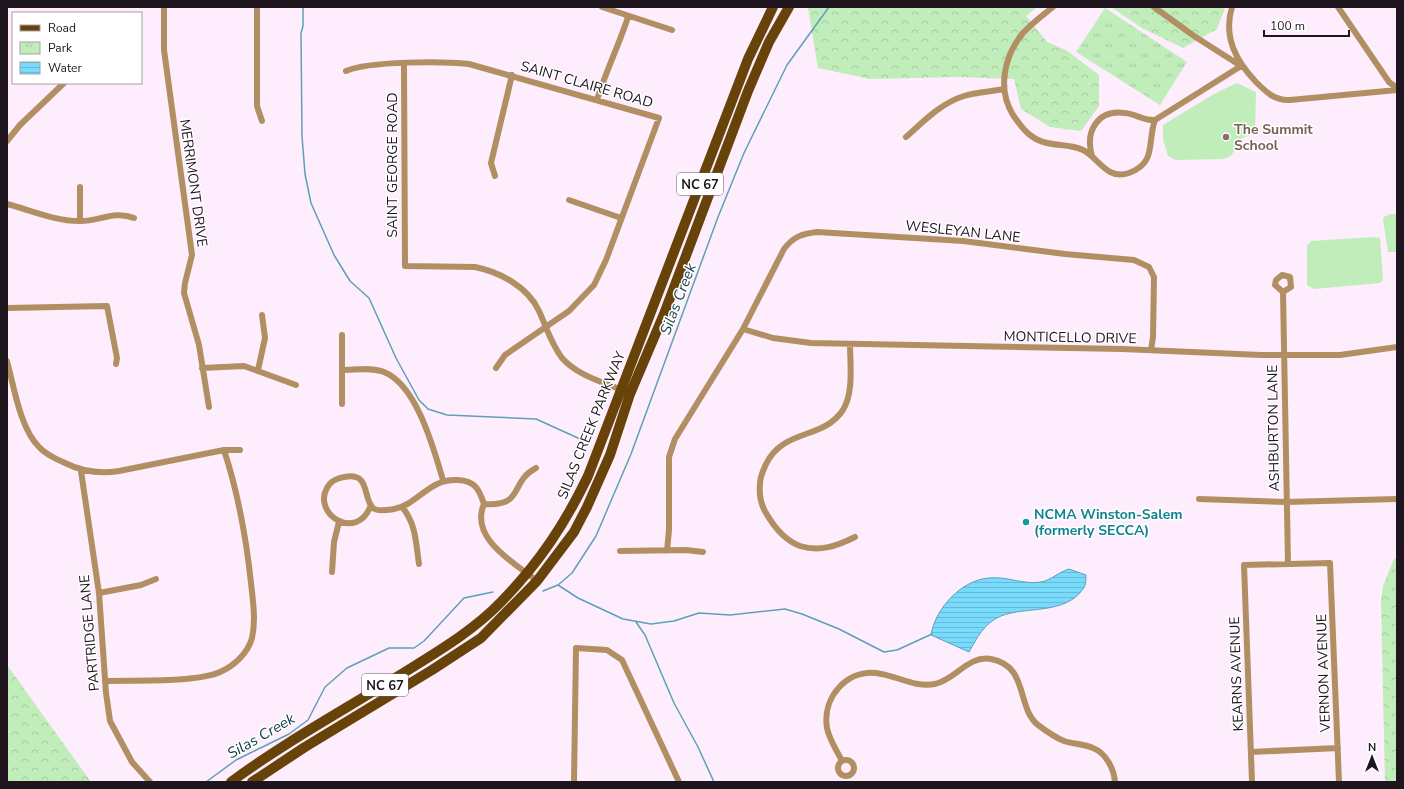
<svg xmlns="http://www.w3.org/2000/svg" width="1404" height="789" viewBox="0 0 1404 789" font-family="'Nunito Sans',sans-serif">
<defs>
<pattern id="forest-crowns" width="20" height="18" patternUnits="userSpaceOnUse"><rect width="20" height="18" fill="#c1edbb"/><path d="M2 6a3 3 0 1 1 6 0M12 15a3 3 0 1 1 6 0" fill="none" stroke="#a5caa0"/></pattern>
<pattern id="park-tufts" width="24" height="20" patternUnits="userSpaceOnUse"><rect width="24" height="20" fill="#c1edbb"/><path d="M3 7l-1-3M5 7V3M7 7l1-3M15 17l-1-3M17 17v-4M19 17l1-3" fill="none" stroke="#a5caa0"/></pattern>
<pattern id="water-rules" width="6" height="5" patternUnits="userSpaceOnUse"><rect width="6" height="5" fill="#79dbfc"/><path d="M0 2.5h6" fill="none" stroke="#68bbd8"/></pattern>
</defs>
<rect width="100%" height="100%" fill="#fdedfd"/>
<!-- green -->
<path fill="#c1edbb" d="M1237,83L1256,92L1255,131H1253L1251,135L1242,138L1231,156L1224,159L1176,160L1168,156L1163,139V125L1214,94Z
M1390,214H1397V252H1388L1383,220L1384,217Z
M1374,237L1380,238L1383,280L1380,283L1314,289L1307,285V246L1311,241Z"/>
<!-- forest -->
<path fill="url(#forest-crowns)" d="M809,7H1037L1026,16L1047,42L1066,50L1099,75V106L1081,131L1050,127L1021,109L1014,79L958,77L870,79L818,68L808,8Z
M1111,7H1223L1225,8L1217,29L1183,48L1142,28Z
M1397,558V782H1385L1381,600L1383,586L1394,559Z
M7,665L91,782H7Z"/>
<!-- park -->
<path fill="url(#park-tufts)" d="M1105,8L1187,62L1160,105L1076,52Z"/>
<!-- water -->
<path fill="url(#water-rules)" stroke="#5ea0b9" d="M1069,569L1086,575C1086,579 1086,586 1083,589C1065,615 1026,606 1001,616C984,623 977,638 969,652L931,635C935,609 961,580 989,578C1007,576 1023,585 1041,582C1051,580 1059,572 1069,569Z"/>
<g fill="none" stroke-linecap="round" stroke-linejoin="round">
<!-- stream -->
<path stroke="#5ea0b9" stroke-width="1.5" d="M303,7V26L301,33L302,136L305,174L311,203L334,255L350,281L369,298L396,358L419,400L428,409L447,415L536,419L589,443
M558,585L578,598L623,619L651,624L674,621L699,613L730,615L785,609L802,614L839,629L884,652L897,650L932,634
M543,591L558,585L572,573L596,536L631,454L718,217L744,153L787,65L829,7
M636,622L645,635L674,703L698,747L714,782
M206,782L236,760L289,734L308,720L325,687L347,668L389,648H414L424,641L464,598L493,592"/>
<!-- minor -->
<path stroke="#b28f63" stroke-width="6" d="M164,7V50L192,255L185,283L184,293L199,345L209,407
M257,7V106L262,121
M602,7L672,30
M1053,7C1043,15 1032,23 1023,33C1004,56 997,89 1013,115C1020,125 1027,135 1038,140C1052,147 1069,143 1083,150C1098,157 1107,181 1129,173C1157,163 1147,142 1155,120L1241,66L1194,36L1154,7
M1232,7C1223,37 1236,61 1256,82C1266,92 1275,101 1290,100L1397,90
M1338,7L1389,82L1397,88
M404,64L405,266L475,267C500,272 528,287 539,311C546,326 551,344 562,358C578,376 603,382 624,391
M346,71C369,61 443,61 469,64L659,118L606,260L594,285L569,311L505,355L496,368
M597,100C606,71 619,45 628,17
M906,137C923,122 941,103 964,96C977,92 990,92 1003,89
M7,141L20,125L64,83
M1092,156C1085,132 1097,109 1125,113C1136,114 1144,121 1155,120
M495,176L491,163L512,75
M80,187V221
M569,200L621,218
M7,204C30,210 55,221 79,221C98,222 114,210 134,218
M1283,292L1291,287L1290,277L1282,275L1276,280L1275,285L1283,292L1288,564
M7,308L107,306L117,358L116,364
M743,329L773,338L811,343L1122,349L1261,355H1340L1397,347
M850,344C850,364 854,392 843,410C823,440 784,428 766,464C763,471 760,476 760,484C759,494 761,505 766,513C774,527 784,540 800,546C820,552 837,546 855,537
M7,361C14,387 20,428 39,447C46,455 56,459 65,463C83,472 100,474 119,471L224,450H240
M202,368L244,366L296,385
M258,370L265,338L262,315
M342,370C355,370 372,367 384,372C417,385 434,450 443,480
M342,404V335
M81,471L99,593L106,693L110,721L132,762L150,782
M1199,499L1286,502L1397,499
M484,504C525,507 509,482 536,468
M371,505C357,543 312,514 327,488C330,482 337,478 344,477C371,472 362,497 373,508C378,512 388,510 394,509C419,504 429,478 458,480C475,481 479,489 484,504C469,539 515,563 537,581
M402,507C416,523 416,544 419,564
M620,551L686,550L703,552
M667,551L669,530V457L675,439L743,329L784,249C794,236 802,234 817,232L963,241L1065,254L1134,260L1149,267L1154,277L1153,337L1151,350
M332,572L334,542L339,522
M99,593L141,585L156,579
M105,681C133,680 195,683 220,672C234,666 248,653 252,638C256,621 253,601 251,583C246,536 239,496 224,450
M1251,752L1338,748
M838 768a8 8 0 1 1 16 0a8 8 0 1 1-16 0Z
M842,761C837,751 829,739 827,728C822,698 846,670 876,673C896,675 914,688 935,684C955,680 968,655 991,659C1029,666 1016,707 1038,725C1046,731 1054,737 1064,741C1073,744 1084,744 1093,748C1106,753 1114,769 1115,782
M574,782L576,648L607,650L622,660L679,782
M1252,782L1244,565L1330,563L1339,782"/>
<!-- primary -->
<path stroke="#67430a" stroke-width="10" d="M231,782C285,742 344,710 400,675C435,653 472,632 501,602C539,563 565,524 588,476L748,59L773,7
M252,782L305,747L432,670L481,638L537,581L574,532L587,507L610,455L630,394L664,314L748,91L769,42L789,7"/>
</g>
<!-- markers -->
<circle fill="#8d6e63" stroke="#fff" stroke-width="1.5" cx="1226" cy="137" r="4"/>
<circle fill="#0f9aa8" stroke="#fff" stroke-width="1.5" cx="1026" cy="522" r="4"/>
<g text-anchor="middle" stroke-width="3" stroke-linejoin="round" paint-order="stroke">
<!-- shield labels -->
<g fill="#fff" stroke="#625b62" stroke-width="1">
<rect x="677" y="173" width="46" height="22" rx="3"/>
<rect x="362" y="674" width="46" height="22" rx="3"/>
</g>
<g font-size="13" font-weight="bold" fill="#1e151e">
<text x="700" y="189">NC 67</text>
<text x="385" y="690">NC 67</text>
</g>
<!-- street labels -->
<g font-size="14" fill="#1e151e" stroke="#fff">
<text transform="translate(587 84) rotate(16)" y="5">SAINT CLAIRE ROAD</text>
<text transform="translate(392 165) rotate(-90)" y="5">SAINT GEORGE ROAD</text>
<text transform="translate(194 183) rotate(82)" y="5">MERRIMONT DRIVE</text>
<text transform="translate(963 231) rotate(6)" y="5">WESLEYAN LANE</text>
<text transform="translate(1070 337) rotate(1)" y="5">MONTICELLO DRIVE</text>
<text transform="translate(591 425) rotate(-68)" y="5">SILAS CREEK PARKWAY</text>
<text transform="translate(1273 428) rotate(-91)" y="5">ASHBURTON LANE</text>
<text transform="translate(89 633) rotate(-95)" y="5">PARTRIDGE LANE</text>
<text transform="translate(1323 673) rotate(-92)" y="5">VERNON AVENUE</text>
<text transform="translate(1236 674) rotate(-92)" y="5">KEARNS AVENUE</text>
</g>
<!-- education labels -->
<g font-size="14" font-weight="bold" fill="#785e54" stroke="#fff" text-anchor="start">
<text x="1234" y="134">The Summit<tspan x="1234" dy="16">School</tspan></text>
</g>
<!-- culture labels -->
<g font-size="14" font-weight="bold" fill="#0d838f" stroke="#fff" text-anchor="start">
<text x="1034" y="519">NCMA Winston-Salem<tspan x="1034" dy="16">(formerly SECCA)</tspan></text>
</g>
<!-- water labels -->
<g font-size="15" font-style="italic" fill="#0e3b49" stroke="#fff">
<text transform="translate(678 299) rotate(-69)" y="5">Silas Creek</text>
<text transform="translate(261 736) rotate(-30)" y="5">Silas Creek</text>
</g>
</g>
<!-- border -->
<rect width="1404" height="789" fill="none" stroke="#1e151e" stroke-width="16"/>
<!-- legend -->
<rect x="12" y="12" width="130" height="72" fill="#ffffff" stroke="#a5a1a5"/>
<rect x="20" y="25" width="20" height="6" fill="#67430a" stroke="#a5a1a5"/>
<text x="48" y="32" font-size="12" fill="#1e151e">Road</text>
<rect x="20" y="42" width="20" height="12" fill="url(#park-tufts)" stroke="#a5a1a5"/>
<text x="48" y="52" font-size="12" fill="#1e151e">Park</text>
<rect x="20" y="62" width="20" height="12" fill="url(#water-rules)" stroke="#a5a1a5"/>
<text x="48" y="72" font-size="12" fill="#1e151e">Water</text>
<!-- north arrow -->
<g transform="translate(1372 757)" stroke="#ffffff" stroke-width="3" paint-order="stroke">
<path d="M0-3L7 15L0 10L-7 15Z" fill="#1e151e"/>
<text y="-6" font-size="11" font-weight="bold" text-anchor="middle" fill="#1e151e">N</text>
</g>
<!-- scale -->
<path d="M1264 30v6h85v-6" fill="none" stroke="#1e151e" stroke-width="2"/>
<text x="1270" y="30" font-size="12" fill="#1e151e" stroke="#ffffff" stroke-width="3" paint-order="stroke">100 m</text>
</svg>
